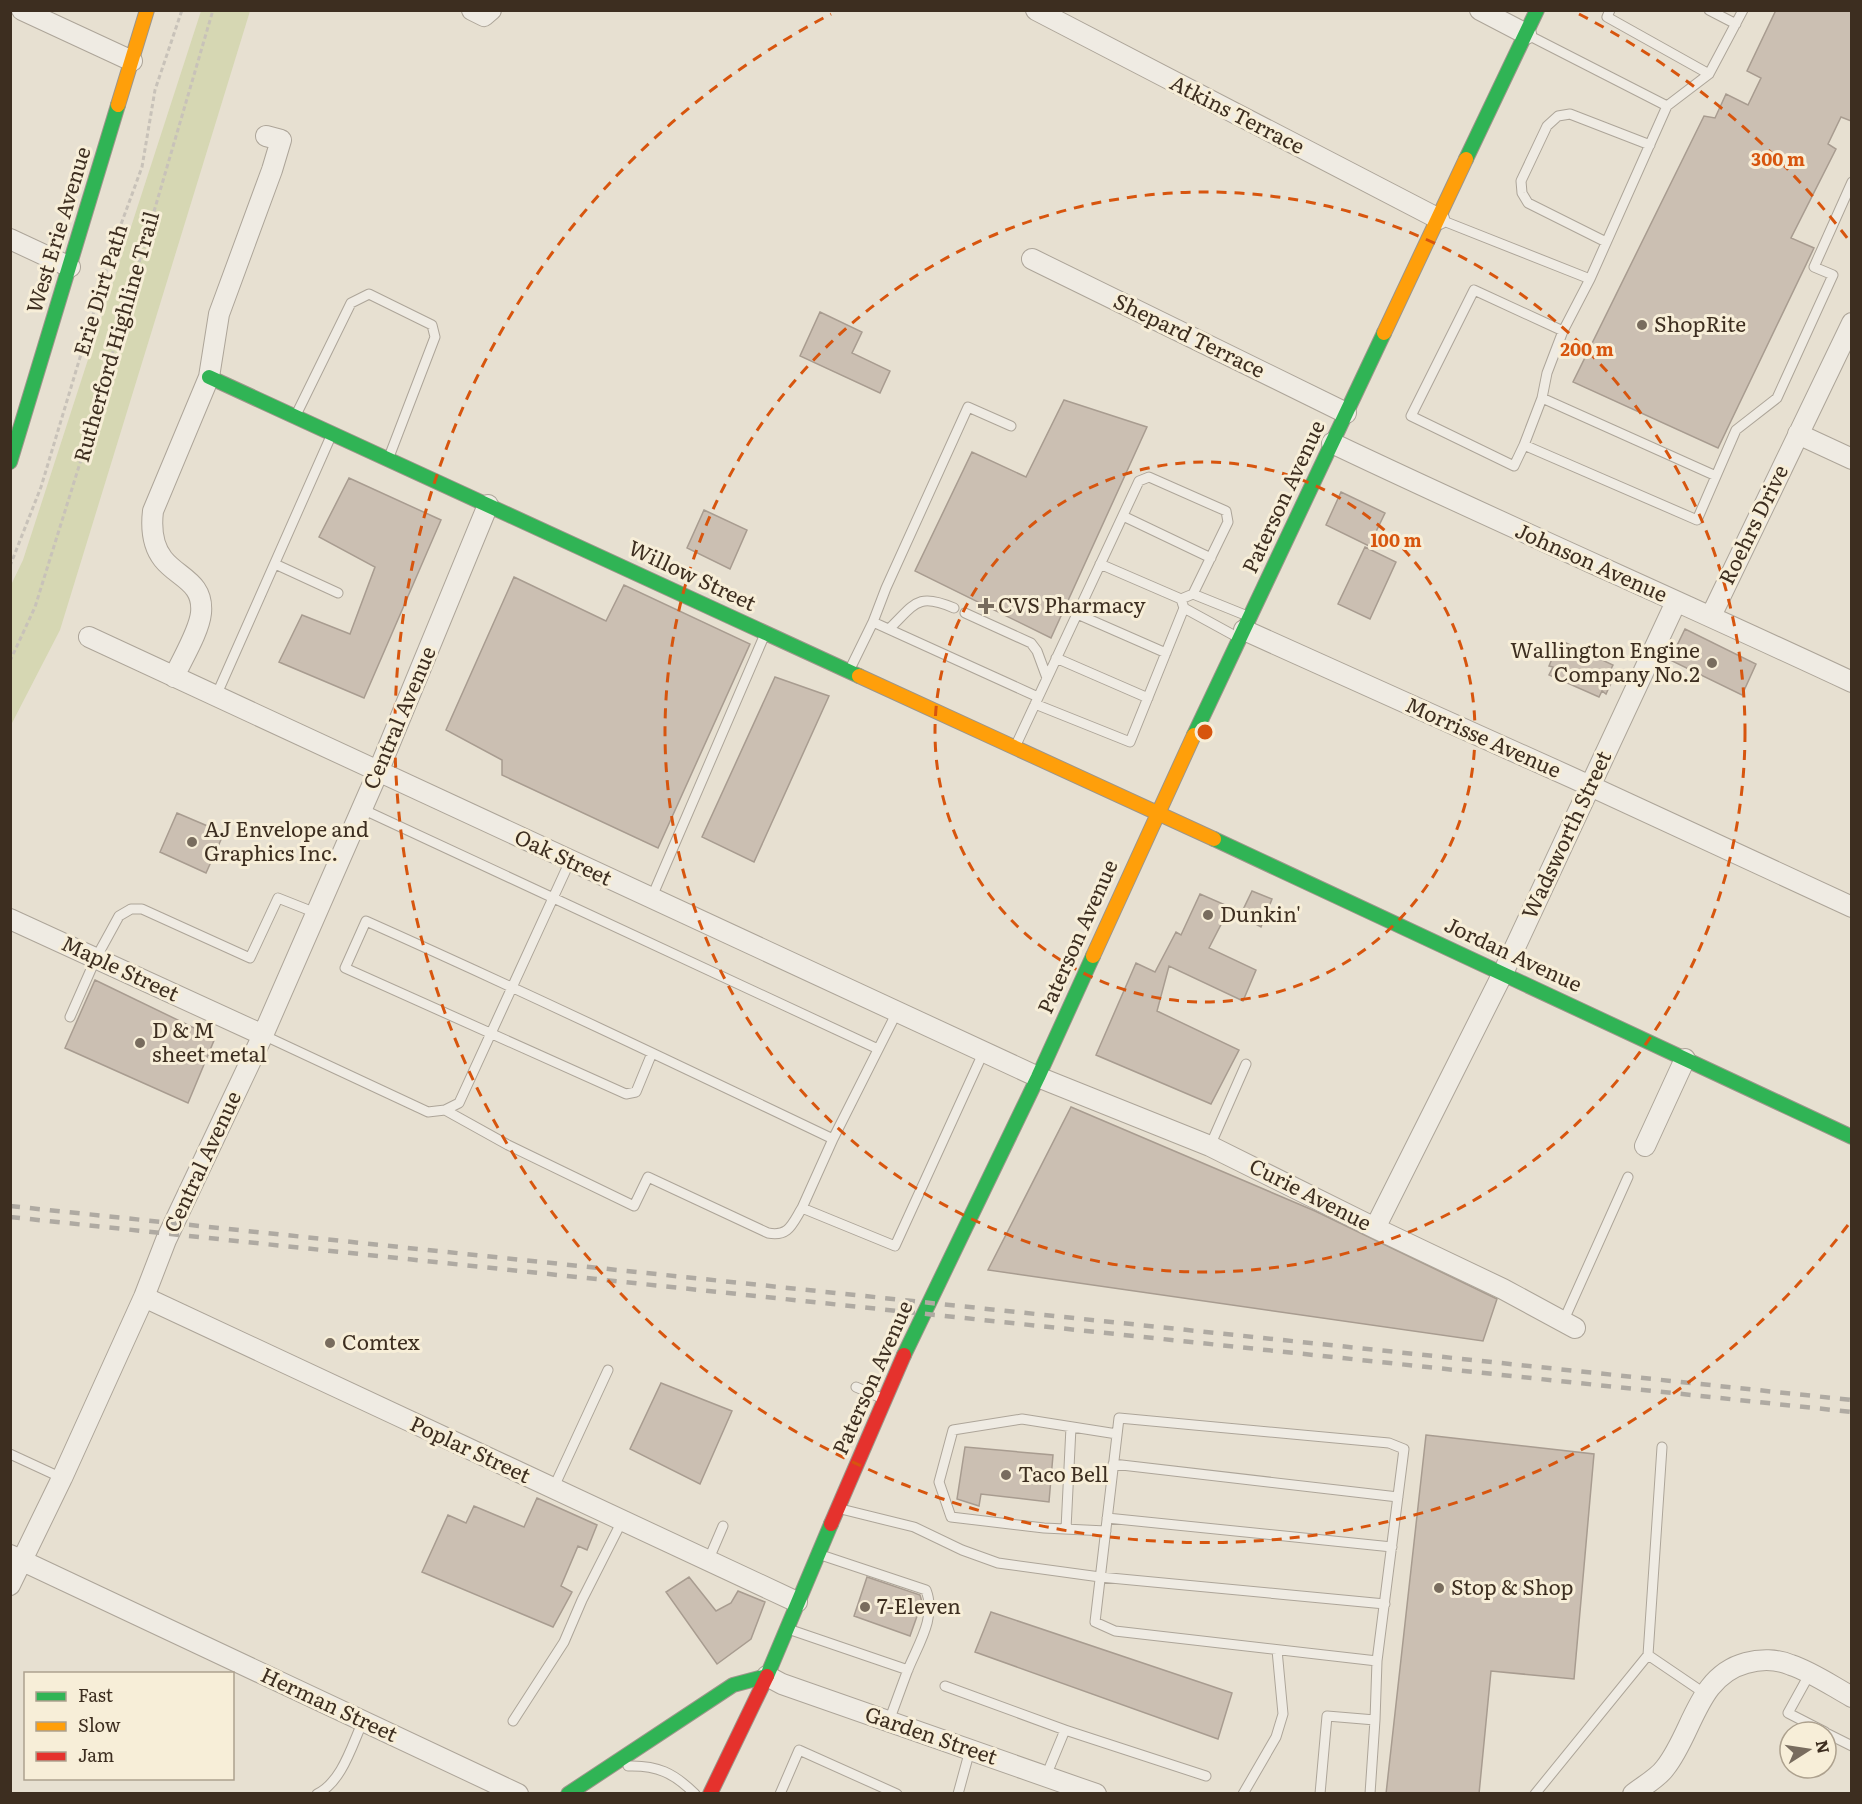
<svg xmlns="http://www.w3.org/2000/svg" width="1862" height="1804" viewBox="0 0 1862 1804" font-family="Literata,serif">
<rect width="100%" height="100%" fill="#e7e0d1"/>
<!-- green -->
<path fill="#d6d7b3" d="M201,11H250L60,630L11,725V585L23,560Z"/>
<!-- building -->
<path fill="#cbbfb2" stroke="#a89c90" stroke-width="1.5" d="M1776,10H1851V121L1841,117L1828,144L1836,149L1791,238L1814,248L1718,448L1573,382L1704,116L1715,118L1726,94L1748,105L1761,78L1747,71Z
M820,312L862,332L852,353L890,371L880,393L800,356Z
M1064,400L1147,427L1051,638L915,571L972,452L1026,477Z
M349,478L441,520L364,698L279,662L302,615L350,634L375,567L319,537Z
M1341,492L1385,513L1369,546L1326,525Z
M704,510L747,530L730,569L687,548Z
M1365,547L1396,562L1370,619L1338,604Z
M514,577L606,621L624,585L750,644L658,848L502,775V760L446,730Z
M1685,629L1756,664L1742,695L1670,660Z
M1564,642L1613,665L1610,671L1615,674L1606,694L1602,691L1599,697L1549,675L1553,667L1549,666L1557,647L1561,650Z
M775,677L829,696L754,862L702,837Z
M177,813L224,833L206,873L160,852Z
M1252,891L1272,899L1261,927L1240,916Z
M1200,894L1230,907L1209,948L1256,970L1243,1001L1169,966L1157,1011L1239,1050L1211,1104L1096,1055L1136,963L1155,972L1176,932L1181,935Z
M95,980L215,1038L188,1103L65,1048Z
M1071,1107L1315,1211L1497,1299L1483,1341L988,1270Z
M661,1383L732,1411L700,1484L630,1449Z
M1426,1435L1594,1454L1574,1679L1491,1671L1479,1794H1386Z
M965,1447L1053,1455L1049,1502L981,1494L979,1506L957,1499Z
M537,1498L597,1525L587,1550L578,1546L561,1586L572,1592L553,1627L422,1572L448,1515L466,1523L474,1506L524,1527Z
M689,1577L716,1611L731,1603L738,1591L765,1602L751,1639L717,1664L666,1592Z
M867,1577L920,1595L922,1602L910,1636L854,1616Z
M991,1612L1232,1693L1218,1739L975,1652Z"/>
<g fill="none" stroke-linecap="round" stroke-linejoin="round">
<defs>
<path id="lane" d="M1610,10L1607,17L1709,74L1667,106L1590,279L1563,331L1474,290L1411,416L1514,466L1524,445L1697,520L1736,430L1777,398L1833,275L1814,267L1852,182
M1709,10L1736,24
M1530,36L1667,106
M1709,74L1743,10
M1441,220L1590,279
M1606,242L1528,203L1522,193L1521,181L1547,126L1558,116L1570,114L1650,145
M1542,398L1547,373L1563,331
M296,415L351,303L369,294L432,325L435,337L389,457
M1524,445L1542,398L1716,476
M1123,516L1211,558
M275,564L338,593
M1100,564L1181,599
M1193,594L1245,615
M1184,608L1237,637
M965,613L1031,643L1037,651L1047,678
M1077,614L1166,653
M873,622L886,588L968,407L1011,426
M889,629C915,604 917,592 954,608
M1056,658L1148,698
M850,669L873,622L1038,697
M216,696L331,436
M1016,745L1139,481L1149,477L1226,511L1228,522L1193,594L1181,599L1184,608L1130,742L1035,704
M362,809L878,1049
M651,899L765,634
M70,1017L96,958L119,916L131,909H142L250,958L278,898L316,913
M263,1035L428,1112L445,1110L459,1103L570,861
M652,1053L636,1092L626,1094L345,968L366,921C523,991 678,1065 833,1139L897,1012
M445,1110L508,1145L634,1206L648,1177L768,1233C789,1237 792,1224 802,1208L895,1246L984,1051
M1210,1146L1246,1064
M802,1208L833,1139
M1563,1322L1628,1177
M856,1387L879,1397
M1119,1418L1389,1443L1404,1449L1377,1661L1115,1631L1095,1622Z
M1662,1447L1648,1655L1704,1693
M10,1454L62,1478
M1113,1464L1398,1497
M553,1489L608,1370
M841,1509L914,1527L962,1550L998,1563L1100,1577L1385,1604
M1107,1518L1392,1547
M1066,1529L1071,1427
M1106,1531L1044,1528L951,1517L939,1482L953,1430L1022,1419L1117,1434
M824,1556L926,1590C937,1618 917,1646 907,1672C901,1688 895,1705 889,1721
M708,1561L723,1526
M791,1630L908,1670
M1809,1675L1788,1713L1825,1732
M945,1686L1065,1730L1046,1776
M1375,1720L1377,1661
M513,1721L564,1642L582,1600L622,1521
M1065,1730L1206,1776
M1826,1733L1852,1746
M628,1766C657,1765 674,1773 695,1794
M317,1794C342,1782 352,1745 363,1721
M780,1794L799,1750L897,1794
M958,1794L970,1750
M1243,1794L1276,1737L1283,1714L1277,1650
M1320,1794L1327,1716L1375,1720L1370,1794
M1535,1794L1648,1655"/>
<path id="street" d="M22,10L132,61
M472,10L484,16L491,10
M1036,10L1439,219
M1480,10L1526,34
M10,239L70,267
M1032,259L1346,413
M1798,434L1852,459
M1332,443C1504,525 1679,601 1852,682
M1711,616L1852,323
M1244,630L1575,779L1852,907
M89,637L1038,1077L1210,1146L1375,1228L1503,1289L1575,1328
M174,677C182,659 199,632 201,613C204,582 178,578 163,559C152,545 151,528 153,511L209,377L219,314L272,170L281,140L266,136
M10,919L263,1035
M1645,1146L1685,1059
M1375,1228L1503,973L1676,602
M144,1297L797,1602
M10,1555L518,1794
M10,1585L62,1478L144,1297L166,1240L263,1035L378,772L488,505
M767,1676L782,1684L1096,1794
M1633,1794C1643,1786 1658,1778 1665,1768C1693,1733 1697,1676 1746,1663C1760,1659 1777,1659 1791,1665C1812,1672 1832,1686 1852,1697"/>
<path id="fast" d="M1466,159L1537,10
M209,377L859,676
M10,462L118,105
M1194,735L1384,333
M1214,839L1852,1137
M904,1355L1038,1077L1093,956
M568,1794L733,1685L767,1676L831,1524"/>
<path id="slow" d="M118,105L147,10
M1384,333L1466,159
M859,676L1214,839
M1093,956L1194,735"/>
<path id="jam" d="M831,1524L904,1355
M710,1794L767,1676"/>
</defs>
<!-- lane casing -->
<use href="#lane" stroke="#ada599" stroke-width="11"/>
<!-- street casing -->
<use href="#street" stroke="#ada599" stroke-width="22"/>
<!-- fast casing -->
<use href="#fast" stroke="#9c958a" stroke-width="16"/>
<!-- slow casing -->
<use href="#slow" stroke="#9c958a" stroke-width="16"/>
<!-- jam casing -->
<use href="#jam" stroke="#9c958a" stroke-width="16"/>
<!-- path -->
<path stroke="#c8c2b9" stroke-width="3" stroke-dasharray="4.5 3" stroke-linecap="butt" d="M10,566L41,487L116,238L142,167L155,90L182,10
M10,661L35,607L85,447L213,10"/>
<!-- lane -->
<use href="#lane" stroke="#efebe3" stroke-width="9"/>
<!-- street -->
<use href="#street" stroke="#efebe3" stroke-width="20"/>
<!-- fast -->
<use href="#fast" stroke="#30b455" stroke-width="14"/>
<!-- slow -->
<use href="#slow" stroke="#ff9f0a" stroke-width="14"/>
<!-- jam -->
<use href="#jam" stroke="#e5322d" stroke-width="14"/>
<!-- rail -->
<path stroke="#afaaa2" stroke-width="4.5" stroke-dasharray="10 10" stroke-linecap="butt" d="M10,1206L1852,1400
M10,1217L1852,1412"/>
</g>
<!-- distance rings -->
<g fill="none" stroke="#d7550e" stroke-width="3" stroke-dasharray="10 8">
<circle cx="1205" cy="732" r="270"/>
<circle cx="1205" cy="732" r="540"/>
<path d="M1848 1225A810 810 0 1 1 831 14M1579 14A810 810 0 0 1 1848 239"/>
</g>
<!-- markers -->
<g fill="#786c5e" stroke="#f7eed8" stroke-width="2">
<circle cx="1642" cy="325" r="6"/>
<path d="M983 597h6v6h6v6h-6v6h-6v-6h-6v-6h6z"/>
<circle cx="1712" cy="663" r="6"/>
<circle cx="192" cy="842" r="6"/>
<circle cx="1208" cy="915" r="6"/>
<circle cx="140" cy="1043" r="6"/>
<circle cx="330" cy="1343" r="6"/>
<circle cx="1006" cy="1475" r="6"/>
<circle cx="1439" cy="1588" r="6"/>
<circle cx="865" cy="1607" r="6"/>
</g>
<g text-anchor="middle" stroke-width="6" stroke-linejoin="round" paint-order="stroke">
<!-- street labels -->
<g font-size="21" fill="#3d2e20" stroke="#f7eed8">
<text transform="translate(1237 115) rotate(27)" y="7">Atkins Terrace</text>
<text transform="translate(59 230) rotate(-73)" y="7">West Erie Avenue</text>
<text transform="translate(101 290) rotate(-73)" y="7">Erie Dirt Path</text>
<text transform="translate(1189 336) rotate(26)" y="7">Shepard Terrace</text>
<text transform="translate(117 337) rotate(-74)" y="7">Rutherford Highline Trail</text>
<text transform="translate(1284 497) rotate(-65)" y="7">Paterson Avenue</text>
<text transform="translate(1754 525) rotate(-64)" y="7">Roehrs Drive</text>
<text transform="translate(1591 563) rotate(24)" y="7">Johnson Avenue</text>
<text transform="translate(692 576) rotate(25)" y="7">Willow Street</text>
<text transform="translate(400 718) rotate(-67)" y="7">Central Avenue</text>
<text transform="translate(1483 738) rotate(24)" y="7">Morrisse Avenue</text>
<text transform="translate(1567 835) rotate(-65)" y="7">Wadsworth Street</text>
<text transform="translate(563 858) rotate(25)" y="7">Oak Street</text>
<text transform="translate(1078 937) rotate(-66)" y="7">Paterson Avenue</text>
<text transform="translate(1513 955) rotate(25)" y="7">Jordan Avenue</text>
<text transform="translate(120 969) rotate(25)" y="7">Maple Street</text>
<text transform="translate(203 1162) rotate(-65)" y="7">Central Avenue</text>
<text transform="translate(1310 1195) rotate(27)" y="7">Curie Avenue</text>
<text transform="translate(873 1378) rotate(-66)" y="7">Paterson Avenue</text>
<text transform="translate(470 1450) rotate(25)" y="7">Poplar Street</text>
<text transform="translate(329 1705) rotate(25)" y="7">Herman Street</text>
<text transform="translate(931 1736) rotate(19)" y="7">Garden Street</text>
</g>
<!-- poi labels -->
<g font-size="21" fill="#3d2e20" stroke="#f7eed8" text-anchor="start">
<text x="1654" y="332">ShopRite</text>
<text x="998" y="613">CVS Pharmacy</text>
<text x="1700" y="658" text-anchor="end">Wallington Engine<tspan x="1700" dy="24">Company No.2</tspan></text>
<text x="204" y="837">AJ Envelope and<tspan x="204" dy="24">Graphics Inc.</tspan></text>
<text x="1220" y="922">Dunkin'</text>
<text x="152" y="1038">D &amp; M<tspan x="152" dy="24">sheet metal</tspan></text>
<text x="342" y="1350">Comtex</text>
<text x="1018" y="1482">Taco Bell</text>
<text x="1451" y="1595">Stop &amp; Shop</text>
<text x="877" y="1614">7-Eleven</text>
</g>
</g>
<circle cx="1205" cy="732" r="9" fill="#d7550e" stroke="#f7eed8" stroke-width="3"/>
<g font-size="18" text-anchor="middle" font-weight="bold" fill="#d7550e" stroke="#f7eed8" stroke-width="6" stroke-linejoin="round" paint-order="stroke">
<text x="1778" y="166">300 m</text>
<text x="1587" y="356">200 m</text>
<text x="1396" y="547">100 m</text>
</g>
<!-- border -->
<rect width="1862" height="1804" fill="none" stroke="#3d2e20" stroke-width="24"/>
<!-- legend -->
<rect x="24" y="1672" width="210" height="108" fill="#f7eed8" stroke="#ada18e" stroke-width="1.5"/>
<rect x="36" y="1692" width="30" height="9" fill="#30b455" stroke="#ada18e" stroke-width="1.5"/>
<text x="78" y="1702" font-size="18" fill="#3d2e20">Fast</text>
<rect x="36" y="1722" width="30" height="9" fill="#ff9f0a" stroke="#ada18e" stroke-width="1.5"/>
<text x="78" y="1732" font-size="18" fill="#3d2e20">Slow</text>
<rect x="36" y="1752" width="30" height="9" fill="#e5322d" stroke="#ada18e" stroke-width="1.5"/>
<text x="78" y="1762" font-size="18" fill="#3d2e20">Jam</text>
<!-- north arrow -->
<g transform="translate(1808 1750) rotate(78)"><circle r="28" fill="#f7eed8" stroke="#ada18e" stroke-width="1.5"/>
<path d="M0-4.5L10 22L0 15L-10 22Z" fill="#786c5e"/>
<text y="-9" font-size="16" font-weight="bold" text-anchor="middle" fill="#3d2e20">N</text>
</g>
</svg>
